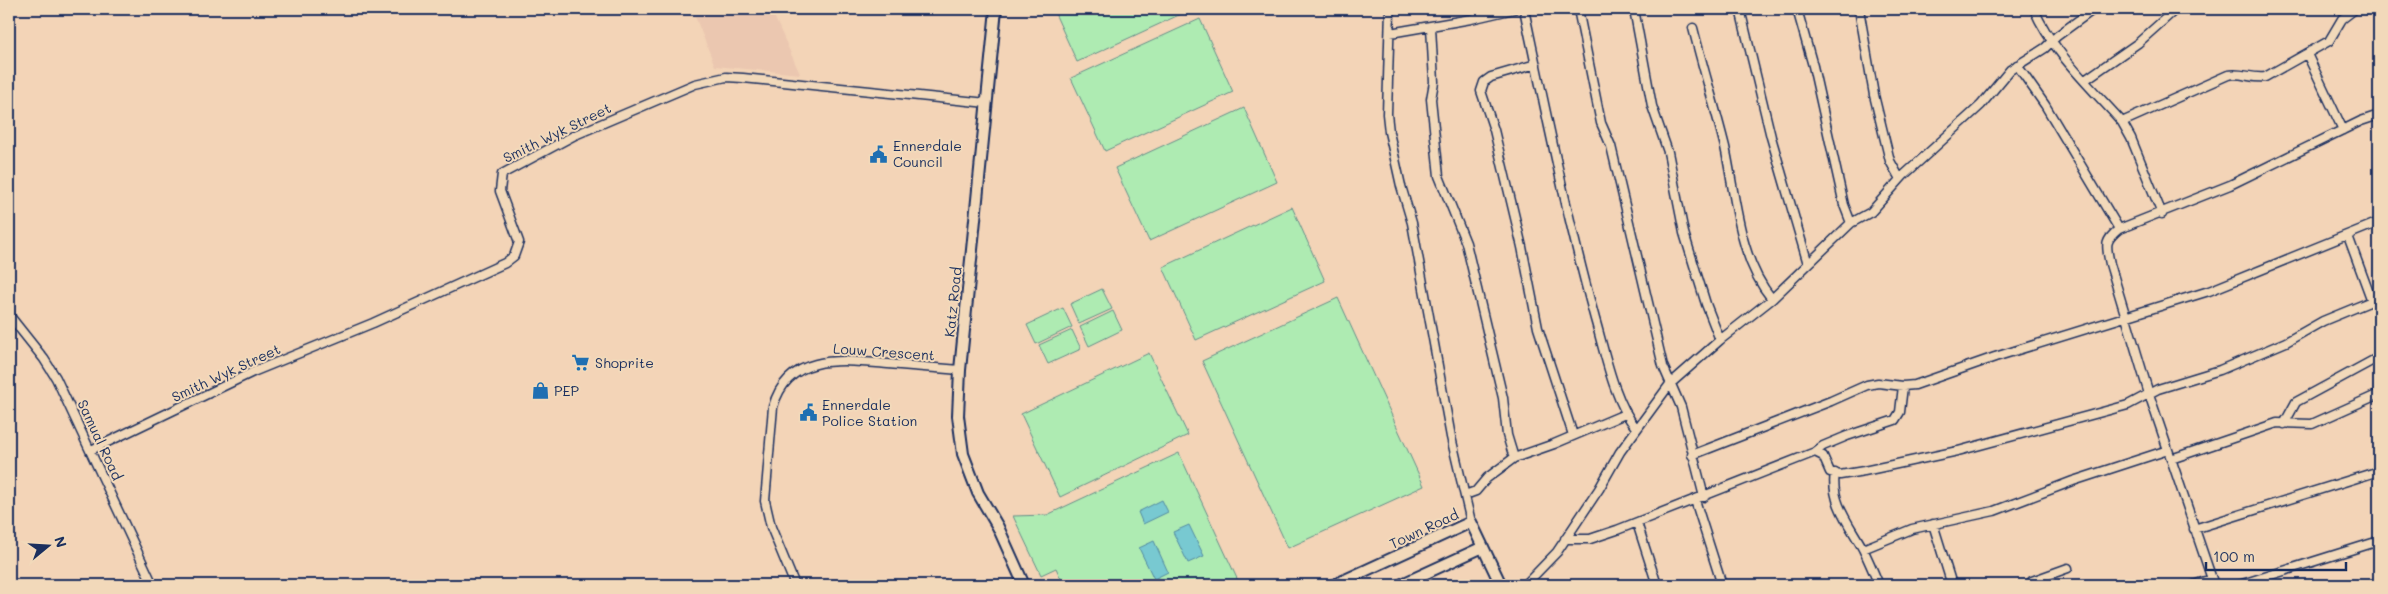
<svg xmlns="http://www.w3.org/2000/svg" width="2388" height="594" viewBox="0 0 2388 594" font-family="Mali,sans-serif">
<rect width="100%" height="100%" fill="#f3d4b7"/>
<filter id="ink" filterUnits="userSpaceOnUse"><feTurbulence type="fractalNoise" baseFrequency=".02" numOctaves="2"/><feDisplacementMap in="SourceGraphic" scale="10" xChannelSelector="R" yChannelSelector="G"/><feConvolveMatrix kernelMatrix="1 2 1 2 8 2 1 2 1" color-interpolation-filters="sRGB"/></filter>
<g filter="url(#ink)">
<!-- built -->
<path fill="#ebc7b0" d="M692,9H771L800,74L715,66Z"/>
<!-- green -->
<path fill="#aeebb2" stroke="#648d88" d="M1053,9H1192L1077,62Z
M1200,19L1233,92L1105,151L1071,78Z
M1244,108L1277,182L1149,241L1115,168Z
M1292,207L1325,281L1196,340L1163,267Z
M1102,289L1112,309L1079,324L1070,304Z
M1338,298L1424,486L1288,548L1202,361Z
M1063,308L1072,327L1036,344L1027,325Z
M1113,311L1122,330L1089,346L1080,327Z
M1072,330L1081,349L1048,364L1039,345Z
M1149,353L1188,435L1060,497L1021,414Z
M1179,453L1240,585H1078L1061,579L1056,568L1041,575L1013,516L1047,515Z"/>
<!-- water -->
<path fill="#78c9d1" stroke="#538ba3" d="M1162,500L1168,512L1143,524L1138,512Z
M1189,525L1204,556L1188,563L1173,532Z
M1154,541L1168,572L1154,579L1139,548Z"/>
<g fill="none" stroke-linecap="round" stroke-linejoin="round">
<defs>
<path id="street" d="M1390,9L1387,114L1389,132L1401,186L1412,223L1451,437L1471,522
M1524,9C1546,113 1567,217 1595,319C1605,353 1614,401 1636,428
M1578,9L1601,123L1611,146L1663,366L1681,407L1704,497
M1634,9L1652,106L1668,152L1684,233L1706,304L1720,340
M1740,9L1771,137L1808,264
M1797,9L1813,66L1844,205L1851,223
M1859,9L1874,95L1890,161L1900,179
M2034,9C2052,52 2092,88 2122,122L2131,138L2162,214
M1431,27L1434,82L1431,99L1439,176L1466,243L1503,398L1507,435L1514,458
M1693,28C1703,68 1715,107 1725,147C1736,197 1738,258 1772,299
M1390,33L1471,19L1514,9
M2307,54L2343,130
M1536,64L1491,77L1484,82L1481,91L1494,130L1522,247L1538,328L1573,435
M2017,65L2045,105L2119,229
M2085,80L2138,43L2176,9
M2122,122L2228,75C2241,72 2252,79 2265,77L2329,41L2342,19L2355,9
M2348,236L2372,301
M9,315L44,359L56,378L153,585
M2284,424L2296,402L2379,357
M91,450L253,372L373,323L505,263L514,256L519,242L500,191L502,174L575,135L695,84L726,77L743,78L987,103
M1815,452L1823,446L1847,436L1895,420L1900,412L1903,386
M1692,455L1831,401L1867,385L1878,383L1903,386L1915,385L1995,357L2209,291L2379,222
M2171,459L2277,423L2312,424L2379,394
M1835,473C1830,502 1850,525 1863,549C1869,561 1874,573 1879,585
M1465,495L1476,491L1487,478L1514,458L1554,444L1625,414
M1695,500L1722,585
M1637,523L1657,585
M1933,524L1952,585
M2194,529L2379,471
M1565,539H1590L1617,530L1815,452L1823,456L1830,472L1840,475L1864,471L1958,451L2128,405L2158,389L2220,370L2286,342L2323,321L2379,298
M1863,549L1912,529L1994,511L2073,481L2168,450
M795,585L771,527L765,501L773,407C788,352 842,360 888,364C912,366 936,368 960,370
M1525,585L1557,552L1599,489L1620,452L1670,384L1720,340L1772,299L1851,223L1871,212L1903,176L1981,105L2010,70L2045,48L2057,36L2094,9
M2030,585L2032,581L2068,568
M2194,585L2211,579
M2214,585L2149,394L2110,264C2106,245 2104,241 2119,229L2230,185L2361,121L2379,115
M2239,585L2379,541"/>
<path id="secondary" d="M996,9L960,370L958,416L963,454L978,493L998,527L1024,585
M1334,585L1471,522L1501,585
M1400,585L1483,547"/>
</defs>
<!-- street casing -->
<use href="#street" stroke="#1b2f5e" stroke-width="11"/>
<!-- secondary casing -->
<use href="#secondary" stroke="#1b2f5e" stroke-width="14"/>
<!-- street -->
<use href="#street" stroke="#f2d9ba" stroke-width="8"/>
<!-- secondary -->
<use href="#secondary" stroke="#f2d9ba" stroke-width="10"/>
</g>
</g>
<!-- icons -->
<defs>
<symbol id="civic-bare" viewBox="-9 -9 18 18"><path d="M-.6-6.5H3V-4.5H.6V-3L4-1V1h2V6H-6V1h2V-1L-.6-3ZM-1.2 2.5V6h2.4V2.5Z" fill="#1f6fb2" stroke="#f2d9ba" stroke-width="2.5" paint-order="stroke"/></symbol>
<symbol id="supermarket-bare" viewBox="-9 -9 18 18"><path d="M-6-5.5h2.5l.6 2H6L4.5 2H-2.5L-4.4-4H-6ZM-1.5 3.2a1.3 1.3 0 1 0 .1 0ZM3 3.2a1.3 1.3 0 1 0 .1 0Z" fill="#1f6fb2" stroke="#f2d9ba" stroke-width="2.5" paint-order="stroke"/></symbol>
<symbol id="shop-bare" viewBox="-9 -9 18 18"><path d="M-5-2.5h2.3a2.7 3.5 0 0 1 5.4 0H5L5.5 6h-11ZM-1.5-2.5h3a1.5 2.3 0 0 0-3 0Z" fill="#1f6fb2" stroke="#f2d9ba" stroke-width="2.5" paint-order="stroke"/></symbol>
</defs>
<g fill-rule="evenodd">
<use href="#civic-bare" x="866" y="142" width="25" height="25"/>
<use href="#supermarket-bare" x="568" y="350" width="25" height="25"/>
<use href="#shop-bare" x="528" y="378" width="25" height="25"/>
<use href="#civic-bare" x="796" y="400" width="25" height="25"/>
</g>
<g text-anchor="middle" stroke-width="4" stroke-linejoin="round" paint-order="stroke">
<!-- street labels -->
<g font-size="14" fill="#1b2f5e" stroke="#f2d9ba">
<text transform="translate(557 133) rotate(-26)" y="5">Smith Wyk Street</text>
<text transform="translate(953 302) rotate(-84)" y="5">Katz Road</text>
<text transform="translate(884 352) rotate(4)" y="5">Louw Crescent</text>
<text transform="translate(226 373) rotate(-25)" y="5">Smith Wyk Street</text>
<text transform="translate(100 440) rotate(65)" y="5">Samual Road</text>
<text transform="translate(1424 529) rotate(-25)" y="5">Town Road</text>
</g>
<!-- poi labels -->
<g font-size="14" fill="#1b2f5e" stroke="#f2d9ba" text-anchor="start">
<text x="893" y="151">Ennerdale<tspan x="893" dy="16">Council</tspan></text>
<text x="595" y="368">Shoprite</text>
<text x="554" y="396">PEP</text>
<text x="822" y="410">Ennerdale<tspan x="822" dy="16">Police Station</tspan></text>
</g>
</g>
<!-- margin -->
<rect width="2388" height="594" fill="none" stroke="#f2d9ba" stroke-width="30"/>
<rect x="15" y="15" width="2358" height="564" fill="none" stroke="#1b2f5e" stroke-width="2" filter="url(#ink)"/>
<!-- north arrow -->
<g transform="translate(48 546) rotate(72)" stroke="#f2d9ba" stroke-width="4" paint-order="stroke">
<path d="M0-4L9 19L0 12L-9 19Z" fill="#1b2f5e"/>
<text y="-8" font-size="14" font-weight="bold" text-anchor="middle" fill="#1b2f5e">N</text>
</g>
<!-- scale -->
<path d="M2206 562v8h140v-8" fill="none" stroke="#1b2f5e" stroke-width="2.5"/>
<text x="2213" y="562" font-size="15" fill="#1b2f5e" stroke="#f2d9ba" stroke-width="4" paint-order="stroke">100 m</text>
</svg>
